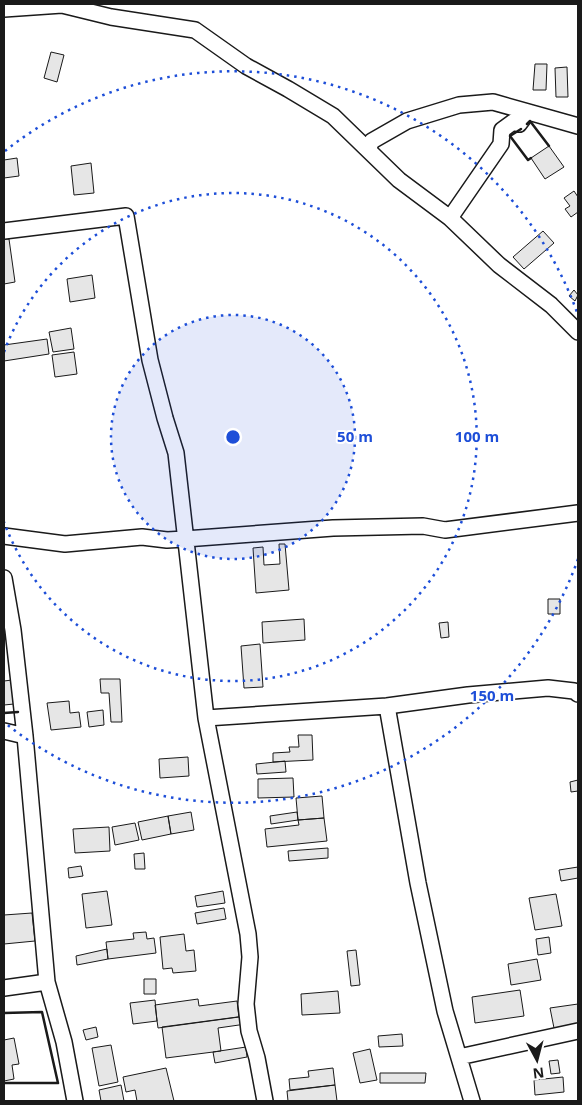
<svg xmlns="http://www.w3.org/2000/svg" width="582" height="1105" viewBox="0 0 582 1105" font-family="'Open Sans',sans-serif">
<rect width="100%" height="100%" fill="#fff"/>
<!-- building -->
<path fill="#e6e6e6" stroke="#1a1a1a" d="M51,52L64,55L57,82L44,78Z
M535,64H547L546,90H533Z
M567,67L568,97H556L555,68Z
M549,146L564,167L545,179L531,158Z
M17,158L19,176L4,178V160Z
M91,163L94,193L74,195L71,166Z
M574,191L578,197V212L571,217L565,209L570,206L564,198Z
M543,231L554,243L524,269L513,257Z
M4,239H9L15,282L4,284Z
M92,275L95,298L70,302L67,279Z
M574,290L578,295L575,301L569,296Z
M71,328L74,349L53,352L49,332Z
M47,339L49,354L4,361V345Z
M74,352L77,374L55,377L52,355Z
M279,544H285L289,590L256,593L253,548L263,547L264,565L280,564Z
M548,599H560V614H548Z
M304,619L305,640L263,643L262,622Z
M448,622L449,637L441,638L439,623Z
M260,644L263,687L244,688L241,646Z
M100,679H120L122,722H111L109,693H101Z
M12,680L14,704L4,705V681Z
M69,701L70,713L79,712L81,727L51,730L47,703Z
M103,710L104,725L89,727L87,712Z
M298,735H312L313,760L273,762V753L290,752L289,747H299Z
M188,757L189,776L160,778L159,759Z
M285,761L286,772L257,774L256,764Z
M293,778L294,797L258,798V779Z
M578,780V791L571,792L570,782Z
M322,796L324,818L298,820L296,798Z
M191,812L194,830L171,834L168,816Z
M297,812L298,820L271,824L270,816Z
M168,816L171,834L142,840L138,822Z
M324,818L327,841L267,847L265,829L299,825L298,820Z
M135,823L139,840L115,845L112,827Z
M109,827L110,851L75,853L73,829Z
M328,848V858L289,861L288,851Z
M144,853L145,869H135L134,854Z
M81,866L83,876L69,878L68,868Z
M578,867V878L561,881L559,870Z
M107,891L112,925L86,928L82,894Z
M223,891L225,903L197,907L195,896Z
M556,894L562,926L535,930L529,898Z
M224,908L226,919L197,924L195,913Z
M32,913L35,941L4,944V915Z
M146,932L147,939L154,938L156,953L108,959L106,942L134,939L133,933Z
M184,934L186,951L194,950L196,971L173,973L172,968L163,969L160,937Z
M549,937L551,953L538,955L536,939Z
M107,949L108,959L77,965L76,956Z
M356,950L360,985L351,986L347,951Z
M537,959L541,980L511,985L508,964Z
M144,979H156V994H144Z
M520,990L524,1016L475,1023L472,997Z
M338,991L340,1013L302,1015L301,994Z
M198,999L199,1006L237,1001L239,1017L158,1028L155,1005Z
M155,1000L157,1021L133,1024L130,1003Z
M578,1004V1024L554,1028L550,1008Z
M245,1016L246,1024L218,1028L221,1051L166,1058L162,1027Z
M96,1027L98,1037L86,1040L83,1030Z
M402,1034L403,1046L379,1047L378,1036Z
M14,1038L19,1064L12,1065L14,1079L4,1081V1040Z
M111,1045L118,1082L99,1086L92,1048Z
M246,1047L247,1057L215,1063L213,1052Z
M370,1049L377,1080L360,1083L353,1053Z
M558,1060L560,1073L551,1074L549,1061Z
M166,1068L174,1101H137L135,1090L126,1092L123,1077Z
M333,1068L335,1085L290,1090L289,1079L309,1077L308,1071Z
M380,1073H426L425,1083H380Z
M563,1077L564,1092L535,1095L534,1080Z
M121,1085L124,1101H101L99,1090Z
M335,1085L337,1101H288L287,1091Z"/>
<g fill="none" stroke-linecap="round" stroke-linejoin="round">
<defs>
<path id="street" d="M4,9L62,5L111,17L195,30L246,66L288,89L333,116L399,180L450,218L499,265L551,305L578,332
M368,149L372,141L407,121L459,105L493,102L578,126
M450,218L501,144L502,130L513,122L519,124L528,112
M4,231L126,216L150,360L165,418L176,453L206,718L248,934L250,957L246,1004L249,1031L257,1058L265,1101
M4,536L65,544L142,537L167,540L185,539L333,528L423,526L445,530L578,513
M4,578L13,630L25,736L47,982L64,1042L75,1101
M387,706L418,883L445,1011L472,1101
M206,718L387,706L468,695L548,688L574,691L578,694
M4,731L25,736
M4,988L47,982
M459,1057L578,1031"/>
</defs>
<!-- street casing -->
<use href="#street" stroke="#1a1a1a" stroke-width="18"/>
<!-- street -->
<use href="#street" stroke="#fff" stroke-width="15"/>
<!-- wall -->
<path stroke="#1a1a1a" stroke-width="2.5" d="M527,124L530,121L549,146
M521,129L510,136L528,160L531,158
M4,713L18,712
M4,1013L42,1012L58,1083H4"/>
</g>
<!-- distance rings -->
<circle cx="233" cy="437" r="122" fill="#1d4ed8" fill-opacity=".12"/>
<g fill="none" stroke="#1d4ed8" stroke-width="2.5" stroke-dasharray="2.5 5">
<circle cx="233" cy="437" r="122"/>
<path d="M4 352A244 244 0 1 1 4 522"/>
<path d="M578 559A366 366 0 0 1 5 723M5 151A366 366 0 0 1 578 315"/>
</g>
<circle cx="233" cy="437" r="8" fill="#1d4ed8" stroke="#fff" stroke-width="2.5"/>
<g font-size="15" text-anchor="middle" font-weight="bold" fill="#1d4ed8" stroke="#fff" stroke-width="4" stroke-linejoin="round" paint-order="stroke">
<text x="355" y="442">50 m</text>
<text x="477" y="442">100 m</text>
<text x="492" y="701">150 m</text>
</g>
<!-- border -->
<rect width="582" height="1105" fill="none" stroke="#1a1a1a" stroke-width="10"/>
<!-- north arrow -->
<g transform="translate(537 1060) rotate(173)" stroke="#ffffff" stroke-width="4" paint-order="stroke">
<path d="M0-4L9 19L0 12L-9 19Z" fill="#1a1a1a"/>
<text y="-8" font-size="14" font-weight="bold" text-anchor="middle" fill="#1a1a1a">N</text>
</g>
</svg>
